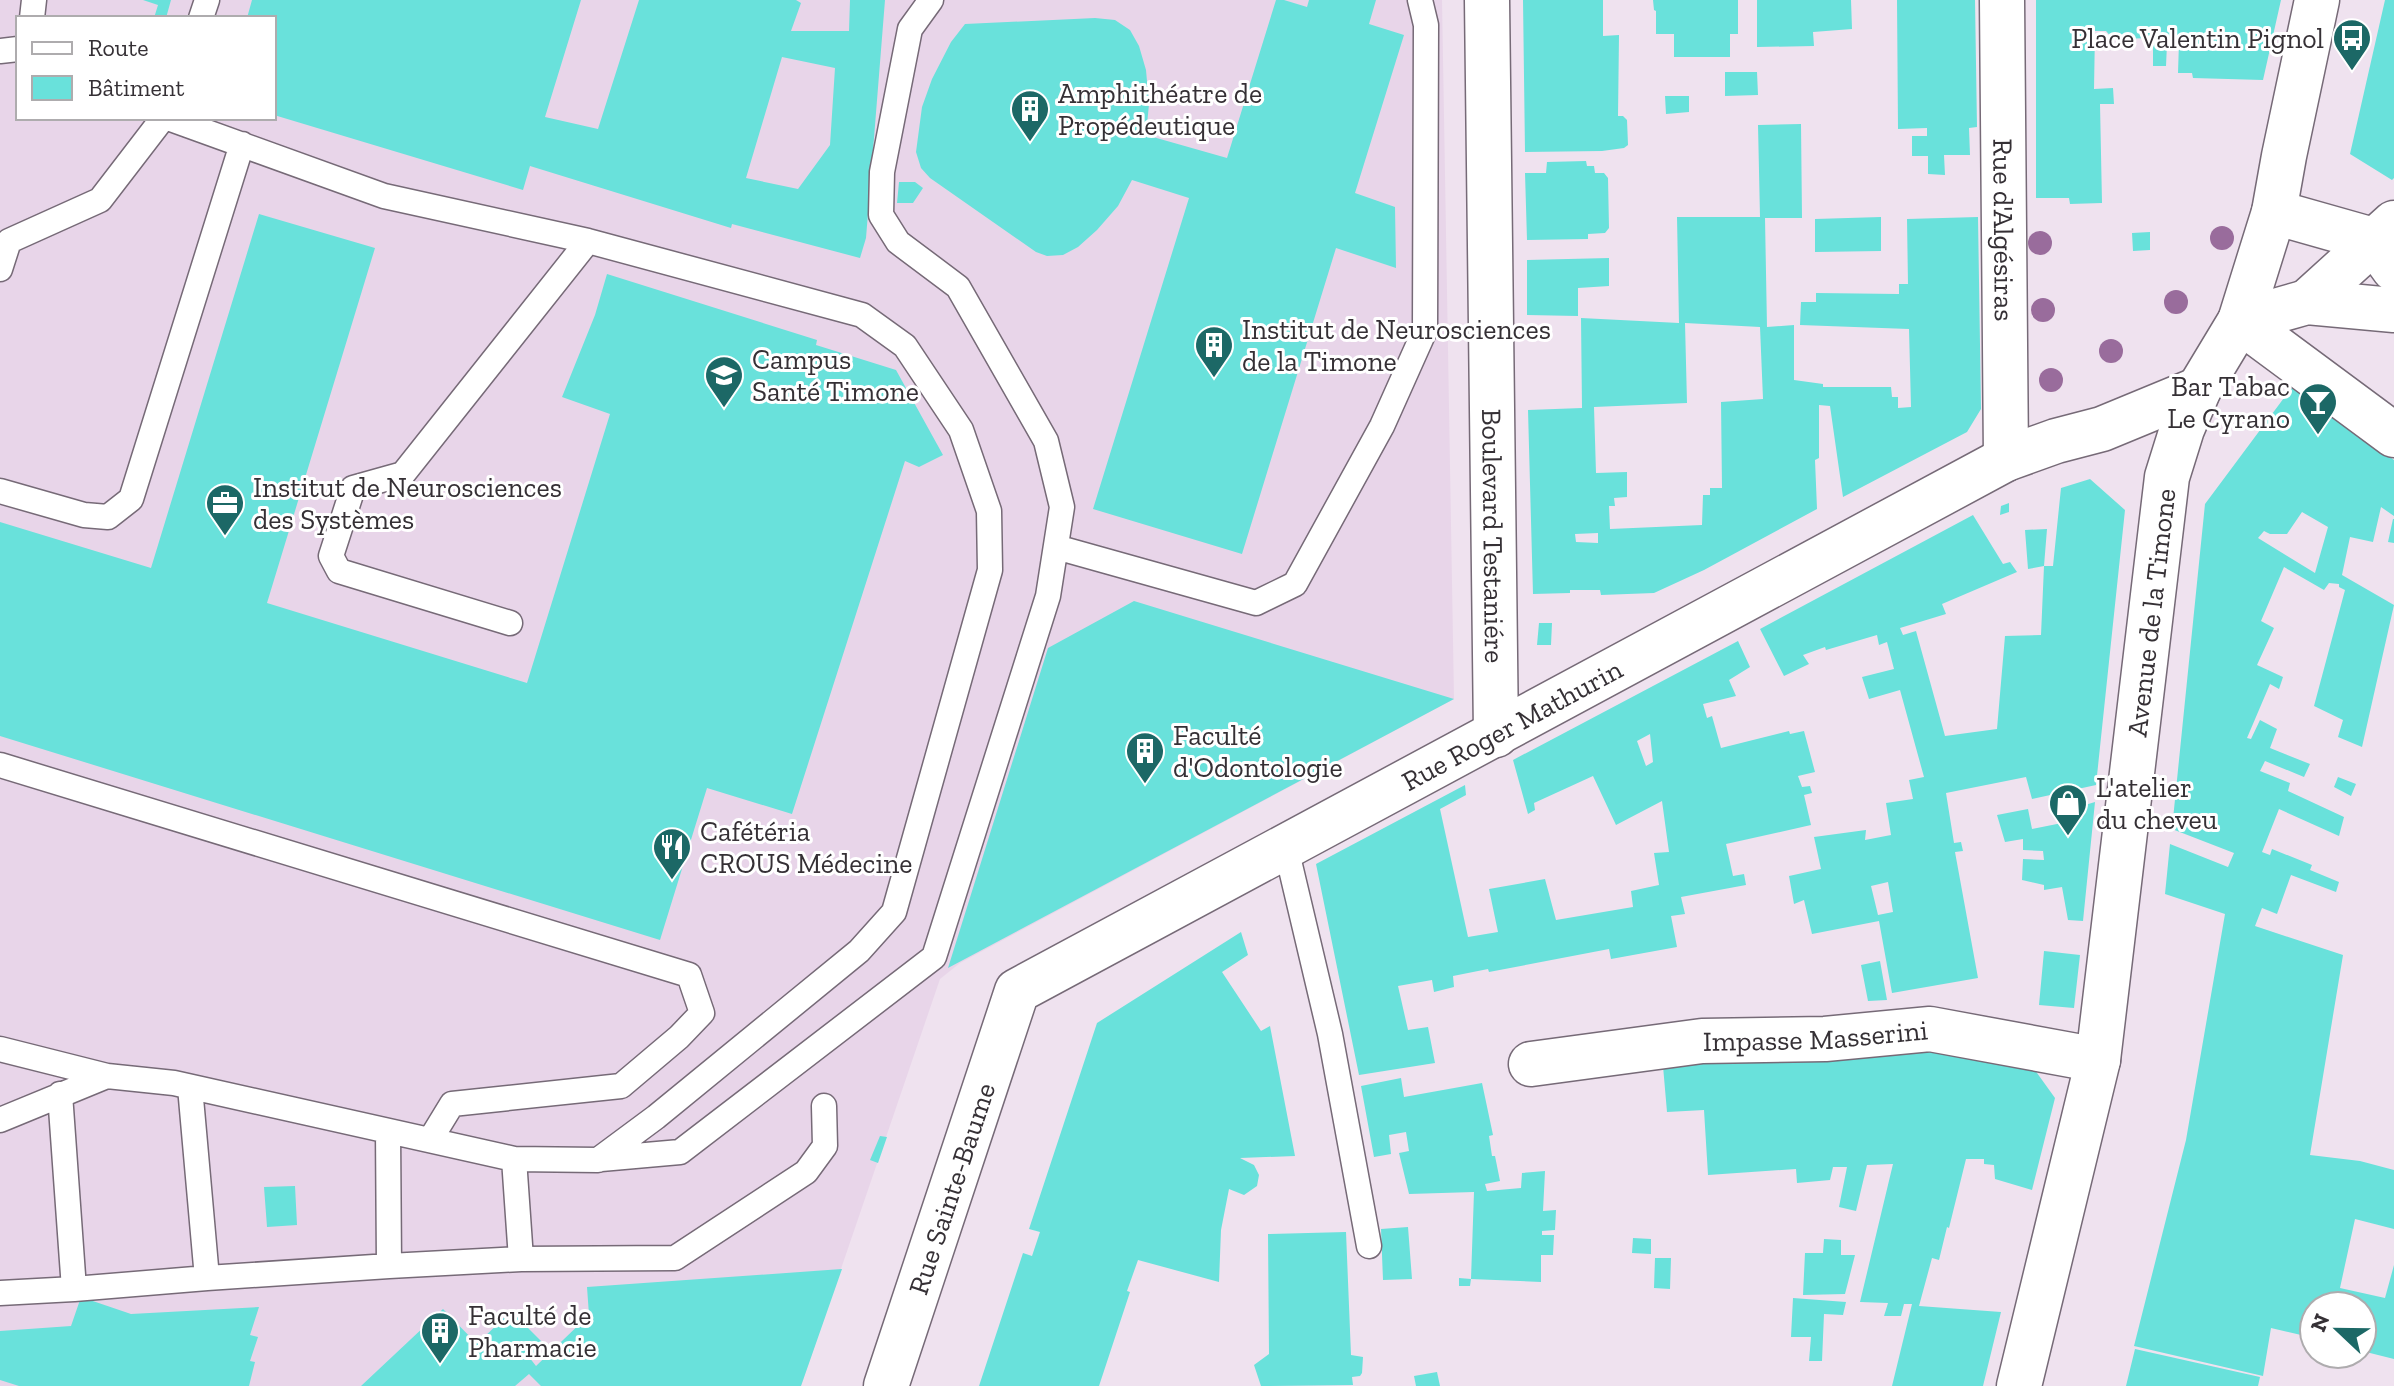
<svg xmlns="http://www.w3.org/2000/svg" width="2394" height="1386" viewBox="0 0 2394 1386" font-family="'Zilla Slab',serif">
<rect width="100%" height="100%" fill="#efe2ef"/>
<!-- built -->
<path fill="#e8d5e9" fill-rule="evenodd" d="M0,0H1442L1454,699L960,963L940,979L801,1386H0ZM18,18H274V118H18Z"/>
<!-- building -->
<path fill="#69e1db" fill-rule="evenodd" d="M143,0H171L166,18H154L158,5Z
M252,0H581L545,117L598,129L639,0H796L801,3L791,31H849L850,0H885L866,238L860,258L732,224L731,228L530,166L523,190L274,115V18H247ZM782,57L835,68L830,145L798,189L746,178Z
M1276,0H1284L1307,7L1309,0H1376L1369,24L1404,35L1355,193L1395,207L1396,268L1336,248L1242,554L1093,509L1189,198L1132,180L1118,206L1097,230L1078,247L1063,255L1047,256L1036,252L930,178L921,168L916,152L922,107L932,79L951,42L965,24L1095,18L1115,20L1130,30L1139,46L1146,70L1149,104L1146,135L1227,158Z
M1523,0H1603V36L1619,35L1618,116H1623L1627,120L1628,145L1624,148L1602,151L1525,152Z
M1653,0H1738V34H1730V57H1674V34H1656V11L1654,10Z
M1757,0H1851L1852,29L1813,32L1814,46L1757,47Z
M1897,0H1975L1977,127L1969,128L1970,155H1944L1945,175L1928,174V156H1912V136H1927V128L1898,129Z
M2036,0H2281L2263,80L2193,78L2192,73H2178L2179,42L2167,44L2166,66H2153V38L2113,39L2106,31H2095L2094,89L2113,88L2114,104H2100L2102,203L2070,204L2069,198H2036Z
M2385,0H2394V178L2392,180L2350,154Z
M1725,72H1757L1758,95L1725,96Z
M1665,96H1689V112L1666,114Z
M1801,124L1802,218H1765L1767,327L1794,325V380L1823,384V387H1891L1892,397H1898V408L1911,407L1909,329L1800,325L1801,302H1816V293L1899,294V284H1908L1907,219L1978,217L1981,409L1967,432L1843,497L1830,406L1819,405V458L1815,460L1817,509L1704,570L1654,593L1601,595L1600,590H1570V593L1533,594L1528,410L1582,408L1581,318L1679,323L1677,217H1760L1758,125ZM1685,323L1760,327L1763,399L1721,402L1722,488H1710V495H1703L1702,525L1610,529L1609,506H1615L1614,498L1627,497V472L1596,473L1594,407L1687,403ZM1598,533V543L1576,542L1575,534Z
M1586,161L1587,166H1594L1595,173H1604L1608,178L1609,228L1605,233L1588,234V239L1527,240L1525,173H1546L1547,162Z
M899,182H915L923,188L913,203H897Z
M259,214L375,248L267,603L527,683L610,414L562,397L595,315L607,274L817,340L816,345L896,370L943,455L919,467L905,461L792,814L707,788L660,940L0,736V522L151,568Z
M1881,217V251L1815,252V219Z
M2150,232V250L2133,251L2132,233Z
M1609,258V286L1578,288V316L1527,315V260Z
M2292,387L2394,460V516L2381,507L2373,542L2350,537L2342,575L2394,605L2362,747L2338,737L2343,720L2314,706L2345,590L2339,587V584L2329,583L2324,590L2284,567L2261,621L2274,628L2257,665L2283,677L2279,689L2270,684L2247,738L2251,739L2260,720L2277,729L2270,748L2310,764L2304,777L2265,761L2260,771L2290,783L2288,791L2344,817L2339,836L2279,809L2262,852L2270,855L2272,849L2312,865L2310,870L2339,882L2336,892L2291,875L2277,914L2262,908L2255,926L2343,955L2310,1155L2360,1161L2394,1170V1229L2355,1219L2340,1288L2385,1298L2394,1265V1359L2362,1351V1306H2314V1338L2271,1328L2263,1376L2134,1346L2186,1140L2225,914L2165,894L2170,844L2228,867L2234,853L2172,829L2205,504ZM2302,512L2328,527L2315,573L2258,538L2264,531L2270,534H2287Z
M2090,479L2125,510L2096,785L2032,799L2026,777L1946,793L1954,843L1961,842L1963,851L1955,852L1978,978L1892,993L1879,921L1812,934L1804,900L1794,904L1789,876L1821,869L1814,837L1866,830L1865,840L1891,835L1886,803L1913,799L1909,780L1924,777L1900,690L1869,699L1862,677L1894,669L1887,642L1879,645L1877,635L1826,650L1825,647L1803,655L1809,664L1784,676L1760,629L1973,515L2003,564L2010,562L2017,572L1942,604L1946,614L1900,628L1903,635L1916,631L1945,736L1997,729L2005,636L2041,635L2044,566H2053L2061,488ZM1888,882L1893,912L1878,915L1871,886Z
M2009,503V512L2000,515L2001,506Z
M2393,519H2394V543L2388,542Z
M2047,529L2044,566L2028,569L2025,530Z
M1134,601L1454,699L948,968L1048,648Z
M1539,623H1552L1551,645H1537Z
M1738,641L1750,667L1729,680L1736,696L1703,704L1707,718L1712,716L1721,748L1789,731L1790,734L1804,731L1815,772L1798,776L1802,787L1810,786L1812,793L1804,795L1811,825L1726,844L1733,876L1744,874L1746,885L1681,897L1685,914L1671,916L1677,947L1611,959L1609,949L1489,972L1488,969L1453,976L1454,987L1434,992L1432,980L1398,986L1408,1030L1428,1027L1435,1063L1359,1075L1316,864L1465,785L1466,795L1440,809L1468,937L1498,932L1489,889L1545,879L1556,920L1633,907L1631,891L1659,885L1654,853L1669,852L1662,801L1616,825L1593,776L1534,803L1535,810L1528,814L1513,760ZM1650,734L1653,762L1646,766L1637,741Z
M2338,777L2356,784L2351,796L2334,787Z
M2095,802L2083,921L2068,920L2062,887L2044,890V885L2022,880L2023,859L2044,860L2043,851L2023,850V839L2005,842L1997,815L2028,809L2032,829L2082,819L2085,805Z
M1241,932L1248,955L1222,972L1261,1031L1270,1026L1295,1156L1240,1158L1254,1165L1259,1175L1257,1186L1244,1195L1229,1189L1221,1230L1219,1282L1138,1260L1127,1291L1130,1292L1099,1386H979L1023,1253L1032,1256L1040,1232L1029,1229L1097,1023Z
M2044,951L2080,955L2074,1008L2039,1005Z
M1880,961L1887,1000L1868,1001L1861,965Z
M1906,1047L2032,1066L2055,1098L2032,1190L1995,1179L1994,1165L1984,1164V1159H1966L1949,1228L1947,1227L1939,1260L1932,1258L1919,1306L2001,1312L1983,1386H1892L1912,1304H1904L1901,1316H1884L1888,1303L1860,1302L1893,1164L1867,1165L1856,1211L1839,1207L1847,1167H1833L1830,1180L1797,1183L1796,1169L1708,1175L1704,1110L1667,1112L1663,1066Z
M1401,1078L1404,1097L1482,1083L1493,1135L1489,1136L1492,1156H1495L1500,1181L1485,1184L1487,1191L1521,1188L1522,1173L1545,1171L1543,1211L1556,1210L1555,1230L1542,1231V1235H1554L1553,1255H1541V1282L1471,1279L1474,1192L1409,1194L1399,1153L1409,1151L1406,1132L1389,1135L1391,1154L1374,1157L1361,1086Z
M880,1136L887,1137L878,1163L870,1160Z
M295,1186L297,1225L267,1227L264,1187Z
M1408,1227L1412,1279L1383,1280L1381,1229Z
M1346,1232L1351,1355L1363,1357L1362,1373L1360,1376L1352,1377L1353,1385L1261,1386L1254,1365L1269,1354L1268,1234Z
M1633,1238L1651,1239V1254L1632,1253Z
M1824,1239L1841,1240V1255H1855L1845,1294L1803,1295L1805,1253H1823Z
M1655,1258H1671L1670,1289L1654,1288Z
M842,1269L801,1386H541L529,1374L515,1386H361L443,1309L477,1344L511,1311L544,1344L529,1357L536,1366L589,1315L587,1287Z
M1459,1278L1471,1279L1470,1286H1459Z
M81,1297L131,1314L259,1307L250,1335L258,1337L250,1361L255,1362L249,1386H19L0,1380V1331L71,1326Z
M1793,1298L1846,1302L1843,1315L1824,1314L1822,1361H1809L1811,1337H1791Z
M2135,1349L2260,1377L2258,1386H2126Z
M1437,1372L1440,1386H1416L1414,1376Z"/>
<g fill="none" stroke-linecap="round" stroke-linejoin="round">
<defs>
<path id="lane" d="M32,18L34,0
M201,18L207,0
M0,51L18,49
M0,269L9,241L100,200L163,118
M0,491L84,515L108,517L131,499L242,144
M1056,547L1256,603L1295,584L1382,426L1425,330L1426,25L1420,0
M510,623L339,571L331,556L353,488L403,474L588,241
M0,765L689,975L702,1013L679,1037L621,1086L452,1104L430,1140
M1286,848L1330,1034L1369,1246
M0,1049L107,1076
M190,1087L207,1278L389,1266
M60,1094L74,1289L207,1278
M0,1120L107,1076L174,1083L514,1159L598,1160L656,1117L859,951L894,912L990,570L989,511L961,430L905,346L862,315L588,241L384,196L168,118
M388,1131L389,1266L521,1259
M514,1159L521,1259L675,1258L806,1172L825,1146L824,1106
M601,1159L680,1152L934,957L1048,596L1062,507L1046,441L958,287L898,242L881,215L882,172L910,29L931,0
M0,1293L74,1289"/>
<g id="street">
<path id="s1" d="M1487,0L1496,735"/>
<path id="s2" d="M2002,0L2006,459"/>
<path d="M2307,302L2394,223"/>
<path d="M2240,321L2394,435"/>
<path id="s3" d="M1531,1064L1702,1041L1825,1039L1930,1029L2098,1060"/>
<path id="s4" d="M886,1386L1017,991L2006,459L2056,441L2102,429L2199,389"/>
</g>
<g id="secondary">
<path d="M2274,212L2373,240L2394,269"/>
<path d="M2240,321L2307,302L2394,310"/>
<path id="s5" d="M2019,1386L2098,1060L2167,477L2182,429L2199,389L2240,321L2274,212L2284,156L2317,0"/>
</g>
</defs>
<!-- lane casing -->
<use href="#lane" stroke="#766a77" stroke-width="27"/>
<!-- street casing -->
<use href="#street" stroke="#766a77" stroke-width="47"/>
<!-- secondary casing -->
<use href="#secondary" stroke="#766a77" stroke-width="47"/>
<!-- lane -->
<use href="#lane" stroke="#fff" stroke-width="24"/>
<!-- street -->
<use href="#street" stroke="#fff" stroke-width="44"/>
<!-- secondary -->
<use href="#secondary" stroke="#fff" stroke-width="44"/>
</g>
<!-- trees -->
<g fill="#996c9c">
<circle cx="2222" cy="238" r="12"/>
<circle cx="2040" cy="243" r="12"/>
<circle cx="2176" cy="302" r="12"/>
<circle cx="2043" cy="310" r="12"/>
<circle cx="2111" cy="351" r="12"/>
<circle cx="2051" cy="380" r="12"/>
</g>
<!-- icons -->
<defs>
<symbol id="bus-pin" viewBox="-11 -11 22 30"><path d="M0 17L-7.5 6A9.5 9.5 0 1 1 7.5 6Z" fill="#1c6866" stroke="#fff"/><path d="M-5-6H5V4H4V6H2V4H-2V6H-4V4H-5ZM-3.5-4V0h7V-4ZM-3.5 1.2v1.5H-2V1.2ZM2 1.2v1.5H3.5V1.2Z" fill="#fff"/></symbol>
<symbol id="building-pin" viewBox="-11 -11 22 30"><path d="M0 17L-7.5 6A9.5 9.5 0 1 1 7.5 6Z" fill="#1c6866" stroke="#fff"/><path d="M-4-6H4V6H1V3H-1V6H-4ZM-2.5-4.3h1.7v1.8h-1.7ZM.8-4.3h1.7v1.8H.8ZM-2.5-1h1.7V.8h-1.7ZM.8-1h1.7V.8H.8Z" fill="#fff"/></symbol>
<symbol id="university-pin" viewBox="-11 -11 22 30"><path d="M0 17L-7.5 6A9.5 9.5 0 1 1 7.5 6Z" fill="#1c6866" stroke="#fff"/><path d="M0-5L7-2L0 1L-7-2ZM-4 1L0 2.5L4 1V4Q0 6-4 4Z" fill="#fff"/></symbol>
<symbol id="bar-pin" viewBox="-11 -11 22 30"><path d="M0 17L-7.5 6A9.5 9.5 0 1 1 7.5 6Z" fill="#1c6866" stroke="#fff"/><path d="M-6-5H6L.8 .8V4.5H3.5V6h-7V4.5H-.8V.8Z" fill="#fff"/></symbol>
<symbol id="office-pin" viewBox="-11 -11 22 30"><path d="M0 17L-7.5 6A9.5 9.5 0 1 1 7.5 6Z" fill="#1c6866" stroke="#fff"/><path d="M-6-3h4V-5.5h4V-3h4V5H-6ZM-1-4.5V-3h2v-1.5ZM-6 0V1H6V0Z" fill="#fff"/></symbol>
<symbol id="shop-pin" viewBox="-11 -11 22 30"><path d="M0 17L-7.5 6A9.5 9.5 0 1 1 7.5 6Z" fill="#1c6866" stroke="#fff"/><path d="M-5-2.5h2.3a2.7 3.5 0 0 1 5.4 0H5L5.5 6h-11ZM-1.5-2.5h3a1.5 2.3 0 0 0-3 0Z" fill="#fff"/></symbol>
<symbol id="restaurant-pin" viewBox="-11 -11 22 30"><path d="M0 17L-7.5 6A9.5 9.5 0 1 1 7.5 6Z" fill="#1c6866" stroke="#fff"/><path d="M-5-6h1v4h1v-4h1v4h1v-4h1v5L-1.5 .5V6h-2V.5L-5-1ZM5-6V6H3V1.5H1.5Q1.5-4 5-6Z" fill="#fff"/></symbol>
</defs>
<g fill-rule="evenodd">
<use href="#bus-pin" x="2330" y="16" width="44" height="60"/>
<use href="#building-pin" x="1008" y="87" width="44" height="60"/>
<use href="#building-pin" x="1192" y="323" width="44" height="60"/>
<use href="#university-pin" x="702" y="353" width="44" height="60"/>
<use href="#bar-pin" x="2296" y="380" width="44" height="60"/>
<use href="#office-pin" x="203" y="481" width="44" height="60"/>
<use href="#building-pin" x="1123" y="729" width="44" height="60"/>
<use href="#shop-pin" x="2046" y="781" width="44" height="60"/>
<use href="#restaurant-pin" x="650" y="825" width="44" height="60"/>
<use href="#building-pin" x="418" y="1309" width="44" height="60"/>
</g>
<g text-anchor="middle" stroke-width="6" stroke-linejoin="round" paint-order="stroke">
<!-- poi labels -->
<g font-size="28" fill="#353035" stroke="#fff" text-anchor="start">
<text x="2324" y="48" text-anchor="end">Place Valentin Pignol</text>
<text x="1058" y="103">Amphithéatre de<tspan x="1058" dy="32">Propédeutique</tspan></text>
<text x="1242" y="339">Institut de Neurosciences<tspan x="1242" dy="32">de la Timone</tspan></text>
<text x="752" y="369">Campus<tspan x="752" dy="32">Santé Timone</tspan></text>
<text x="2290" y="396" text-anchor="end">Bar Tabac<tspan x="2290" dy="32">Le Cyrano</tspan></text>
<text x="253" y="497">Institut de Neurosciences<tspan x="253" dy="32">des Systèmes</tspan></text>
<text x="1173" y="745">Faculté<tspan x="1173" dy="32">d'Odontologie</tspan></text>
<text x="2096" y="797">L'atelier<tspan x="2096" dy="32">du cheveu</tspan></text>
<text x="700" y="841">Cafétéria<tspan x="700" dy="32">CROUS Médecine</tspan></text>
<text x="468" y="1325">Faculté de<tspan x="468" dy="32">Pharmacie</tspan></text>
</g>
<!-- street labels -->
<g font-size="28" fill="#353035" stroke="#fff">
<text dy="10" stroke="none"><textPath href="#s2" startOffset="230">Rue d'Algésiras</textPath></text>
<text dy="10" stroke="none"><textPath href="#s1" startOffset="536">Boulevard Testaniére</textPath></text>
<text dy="10" stroke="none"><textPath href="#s5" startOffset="786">Avenue de la Timone</textPath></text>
<text dy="10" stroke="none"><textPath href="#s4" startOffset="978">Rue Roger Mathurin</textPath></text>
<text dy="10" stroke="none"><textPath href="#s3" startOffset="286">Impasse Masserini</textPath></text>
<text dy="10" stroke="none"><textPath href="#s4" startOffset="208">Rue Sainte-Baume</textPath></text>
</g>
</g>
<!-- legend -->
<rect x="16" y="16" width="260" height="104" fill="#ffffff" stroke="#aeacae" stroke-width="2"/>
<rect x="32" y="42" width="40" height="12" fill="#ffffff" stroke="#aeacae" stroke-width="2"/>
<text x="88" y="56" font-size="24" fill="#353035">Route</text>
<rect x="32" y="76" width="40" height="24" fill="#69e1db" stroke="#aeacae" stroke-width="2"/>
<text x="88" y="96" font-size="24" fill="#353035">Bâtiment</text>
<!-- north arrow -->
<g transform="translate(2338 1330) rotate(292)"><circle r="38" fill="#ffffff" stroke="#aeacae" stroke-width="2"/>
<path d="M0-6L14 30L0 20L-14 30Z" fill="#1c6866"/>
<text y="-12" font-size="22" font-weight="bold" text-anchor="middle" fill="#353035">N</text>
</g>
</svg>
